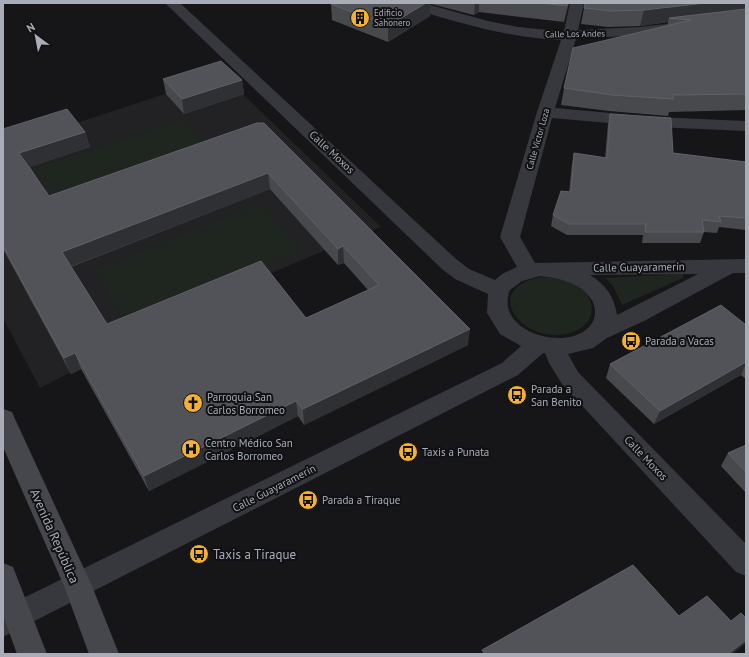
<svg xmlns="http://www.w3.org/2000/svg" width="749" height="657" viewBox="0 0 749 657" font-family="'PT Sans',sans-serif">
<rect width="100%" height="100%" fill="#161618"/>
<!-- built -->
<path fill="#222225" d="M223,75L381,227L238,287L40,388L3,318V147Z"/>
<!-- green -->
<path fill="#1e261f" d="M182,119L215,154L60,210L34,169Z
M260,203L303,251L128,325L93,270Z
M683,274V278L622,305L613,286L605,278Z
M542,277C555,278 569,279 580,288C598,301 595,325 573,332C524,349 477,288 542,277Z"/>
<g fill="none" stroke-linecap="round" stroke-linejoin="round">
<!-- street -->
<path fill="#37383d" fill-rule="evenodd" d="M165,3H180L456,259L469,269L495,280L502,274L517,267L500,237L537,112L561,40C506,38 455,21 402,6L400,3H423L488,21L518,27L560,31H564L570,3H584L578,30L640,27L746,15V23L640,35L576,39L555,108L655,117L746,121V131L655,127L552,118L520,237L535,263L746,259V273H733L644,321L607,338L593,348L568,354L578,372L746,544V576L736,572L562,384L549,363L545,353H543L518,375L3,637V608L502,363L521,346L500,334L487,313L488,294L455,279L442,269ZM698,274L617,315C614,296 605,284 590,275ZM540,276C558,278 580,282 591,299C595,304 596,313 594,319C579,356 492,335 510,290L522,281Z"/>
<!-- secondary -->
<path fill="#45474d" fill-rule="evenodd" d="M3,409L12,412L15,419L92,586L119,654H89L64,586L3,447Z
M3,563L13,567L47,654H17L3,615Z"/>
</g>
<!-- wall -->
<path fill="#47494d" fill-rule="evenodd" d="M334,3H569L564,22L479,12L474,15L431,4L430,16L388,42L332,20L331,4Z
M585,3H746V110L669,112L668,116L609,111L561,105L564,88L667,26L668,22L640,26L608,27L581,24Z
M163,79L242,80L244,94L184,114L166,94Z
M610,114L673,153L746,162V230L719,227L717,233L704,232L700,243H642L643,235H567L551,226L553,215L569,192L572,164L574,153L605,158L608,124Z
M257,123L468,345L304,425L298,416L149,491L81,369L71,374L3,249V129L85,132L90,147L30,167L49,196ZM270,189L338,265L344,263L368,290L306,318L107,324L71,267Z
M746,325V379L741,375L654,424L606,378L610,364Z
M746,445V493L721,466L728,453Z"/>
<!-- shaded-wall -->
<path fill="#2f3033" d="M426,3H431L430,16L388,42V26Z
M475,3H479V12L474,15Z
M568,3H569L564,22Z
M706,3H746V14L669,18L668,22L640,26L644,10Z
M242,80L244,94L184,114L182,99Z
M85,132L90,147L25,169L19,153Z
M268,173L270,189L67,268L62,252Z
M343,246L344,263L338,265V249Z
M470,329L468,345L304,425L303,409Z
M75,353L81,369L71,374L64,358Z
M746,362V364L741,375L654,424L660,411Z
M296,401L298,416L149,491L144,476Z
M746,640V643L732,654H728Z"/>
<!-- building -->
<path fill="#525359" stroke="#5f6168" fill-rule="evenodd" d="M334,3H426L388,26L331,4Z
M541,3H568L567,6Z
M585,3H706L644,10L612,11L584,8Z
M746,9V94L673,95V99L612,95L564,88L573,48L691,20L669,18Z
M221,61L242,80L182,99L163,79Z
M67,109L85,132L19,153L49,196L257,123H264L470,329L303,409L296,401L144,476L75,353L64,358L3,246V129ZM268,173L338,249L343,246L379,285L306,318L261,261L107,324L62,252Z
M610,114L671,118L673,153L746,162V218L719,216L721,222L702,220L704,232H645L646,224H569L553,215L561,191L571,192L574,153L607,158Z
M721,305L746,325V362L660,411L610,364Z
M746,445V472L728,453Z
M633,565L679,616L707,596L731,621L741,613L746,618V640L728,654H482L484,653L482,650Z"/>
<!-- icons -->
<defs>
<symbol id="building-disc" viewBox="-11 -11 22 22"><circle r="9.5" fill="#f2b134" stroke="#111113"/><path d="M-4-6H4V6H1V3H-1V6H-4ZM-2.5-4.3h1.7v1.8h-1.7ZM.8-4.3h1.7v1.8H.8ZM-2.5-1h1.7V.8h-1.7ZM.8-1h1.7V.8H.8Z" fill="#111"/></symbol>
<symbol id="bus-disc" viewBox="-11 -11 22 22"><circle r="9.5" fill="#f2b134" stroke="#111113"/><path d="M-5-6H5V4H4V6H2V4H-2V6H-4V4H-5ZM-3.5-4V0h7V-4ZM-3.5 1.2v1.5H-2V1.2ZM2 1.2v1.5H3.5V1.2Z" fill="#111"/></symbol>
<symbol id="church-disc" viewBox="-11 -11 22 22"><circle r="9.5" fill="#f2b134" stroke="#111113"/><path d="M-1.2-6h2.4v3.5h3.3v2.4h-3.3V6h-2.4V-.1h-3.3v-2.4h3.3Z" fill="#111"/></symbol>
<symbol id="hospital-disc" viewBox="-11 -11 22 22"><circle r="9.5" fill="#f2b134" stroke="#111113"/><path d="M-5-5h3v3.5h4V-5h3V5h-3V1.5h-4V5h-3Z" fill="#111"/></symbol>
</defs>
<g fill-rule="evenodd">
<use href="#building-disc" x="349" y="7" width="22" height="22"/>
<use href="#bus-disc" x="620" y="330" width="22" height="22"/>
<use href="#bus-disc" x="506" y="384" width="22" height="22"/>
<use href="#church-disc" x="182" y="392" width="22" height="22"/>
<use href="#hospital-disc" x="180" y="438" width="22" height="22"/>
<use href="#bus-disc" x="397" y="441" width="22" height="22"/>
<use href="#bus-disc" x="297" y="489" width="22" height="22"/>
<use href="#bus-disc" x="188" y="543" width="22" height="22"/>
</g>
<g text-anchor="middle" stroke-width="4" stroke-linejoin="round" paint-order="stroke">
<!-- far-poi labels -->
<g font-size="9" fill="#a8adb8" stroke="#111113" text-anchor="start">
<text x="374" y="16">Edificio<tspan x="374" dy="10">Sahonero</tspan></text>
</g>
<!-- far-street labels -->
<g font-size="9" fill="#a8adb8" stroke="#111113">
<text transform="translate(575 34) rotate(-1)" y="3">Calle Los Andes</text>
<text transform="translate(538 139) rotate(-74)" y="3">Calle Víctor Loza</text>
</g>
<!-- street labels -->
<g font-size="11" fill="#a8adb8" stroke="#111113">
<text transform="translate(332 152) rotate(43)" y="4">Calle Moxos</text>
<text transform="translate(639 267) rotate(-1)" y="4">Calle Guayaramerín</text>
<text transform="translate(646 458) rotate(46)" y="4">Calle Moxos</text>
<text transform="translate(274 488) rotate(-27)" y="4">Calle Guayaramerín</text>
</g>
<!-- poi labels -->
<g font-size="11" fill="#a8adb8" stroke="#111113" text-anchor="start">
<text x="645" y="345">Parada a Vacas</text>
<text x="531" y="393">Parada a<tspan x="531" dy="13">San Benito</tspan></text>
<text x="207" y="401">Parroquia San<tspan x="207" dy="13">Carlos Borromeo</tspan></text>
<text x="205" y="447">Centro Médico San<tspan x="205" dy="13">Carlos Borromeo</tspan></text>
<text x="422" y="456">Taxis a Punata</text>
<text x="322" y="504">Parada a Tiraque</text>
</g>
<!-- near-street labels -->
<g font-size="13" fill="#a8adb8" stroke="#111113">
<text transform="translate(55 536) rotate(66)" y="5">Avenida República</text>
</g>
<!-- near-poi labels -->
<g font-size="13" fill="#a8adb8" stroke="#111113" text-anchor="start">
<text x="213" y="559">Taxis a Tiraque</text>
</g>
</g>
<!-- border -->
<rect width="749" height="657" fill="none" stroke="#a8adb8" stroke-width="8"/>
<!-- north arrow -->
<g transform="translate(36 36) rotate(328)" stroke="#111113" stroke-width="3" paint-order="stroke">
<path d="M0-3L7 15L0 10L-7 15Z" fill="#a8adb8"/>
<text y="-6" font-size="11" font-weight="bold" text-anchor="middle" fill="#a8adb8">N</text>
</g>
</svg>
